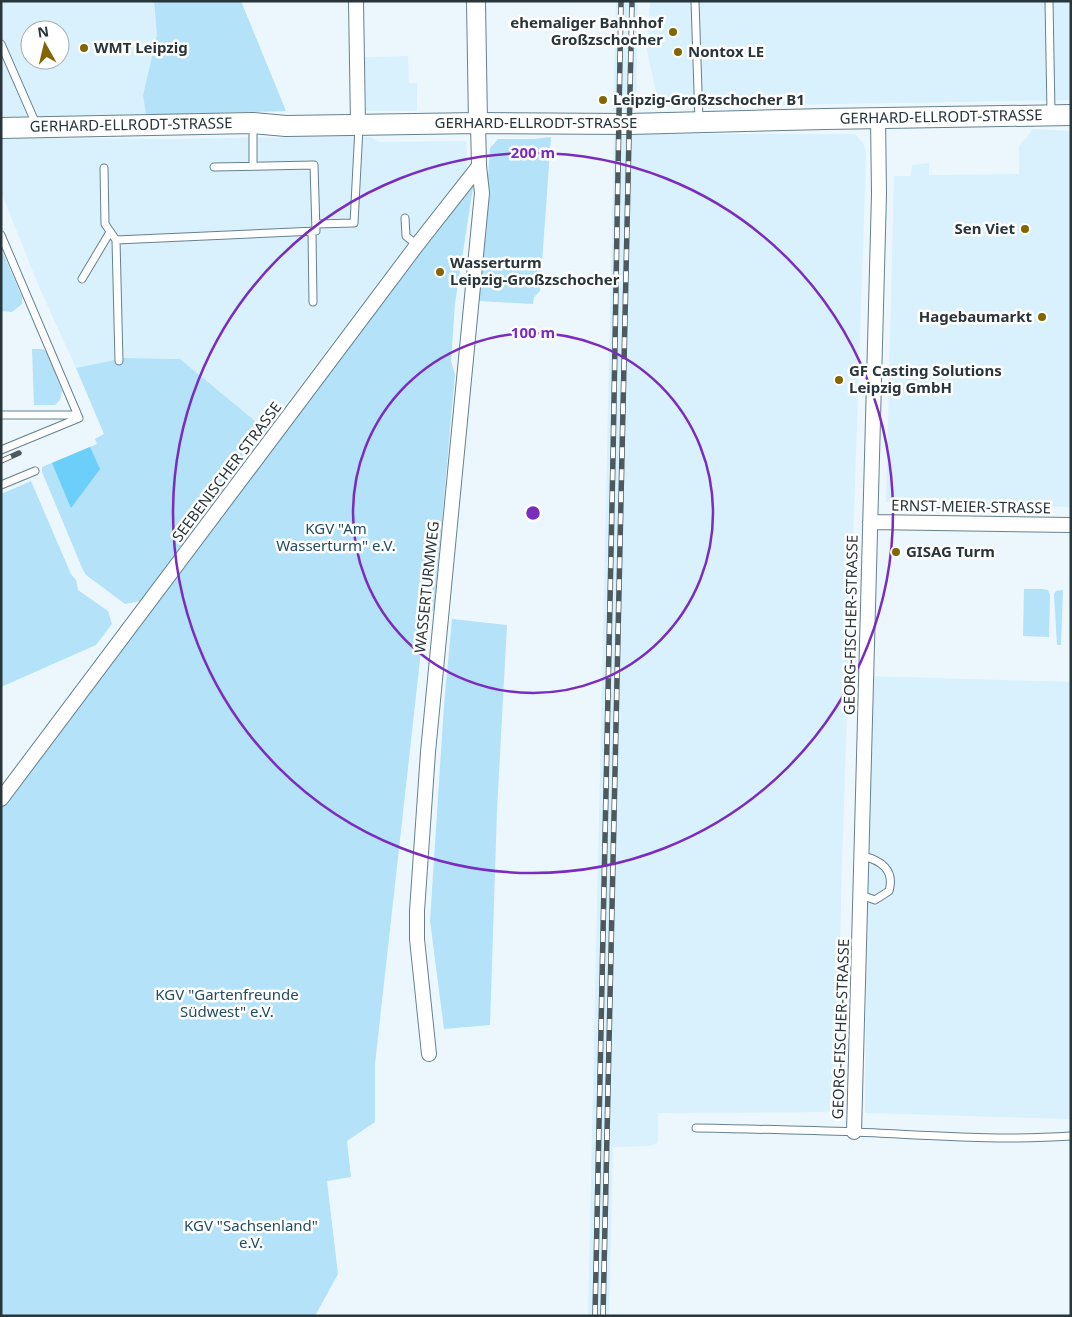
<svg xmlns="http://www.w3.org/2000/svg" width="1072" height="1317" viewBox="0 0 1072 1317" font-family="'Noto Sans',sans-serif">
<rect width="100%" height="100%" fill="#ebf7fd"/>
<!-- built -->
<path fill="#d9f1fc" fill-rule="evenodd" d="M1,1H154L157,35L143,95L146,115L1,117ZM30,30H60V60H30Z
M616,1H638L636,111H613Z
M650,1H1071V100L659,107L647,50Z
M408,56L409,83H417V111H366L365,57Z
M1033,129L1071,131V507L886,502L894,176H911L912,165L929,163V175L1019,174V146Z
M614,134H855L863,143L866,152V162L842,861L836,1112L658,1113V1143L649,1146L613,1147L609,1316H588Z
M353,136L370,137L379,142L466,141L467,168L266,430L180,359L124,358L76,368L40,289L1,192V138L173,139Z
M869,676L1071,682V1119L865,1113Z"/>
<!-- green -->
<path fill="#b3e2f9" d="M154,1H241L286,111L146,115L143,95L157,35Z
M551,137L540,291L534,297L533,304L479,301L490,148L498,139H534Z
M474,181L455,304L451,361L455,375L434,610L425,615L375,1064V1122L347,1141L351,1177L327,1181L338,1274L315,1316H1V808Z
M3,253L22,297V304L12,312L1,311V254Z
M32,349H43L48,353L62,391L60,400L55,405H34Z
M124,358L180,359L266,430L141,601L125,604L86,575L83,570L42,472V467L97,444L95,439L104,434L76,368Z
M31,481L71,574L76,580L78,590L108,611L112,624L96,645L1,687V494Z
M1024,589H1042L1048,590L1050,595L1049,637L1023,636Z
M1063,590L1061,645H1057L1054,594L1056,591Z
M452,619L507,625L497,810L490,1025L444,1029L430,921L444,705Z"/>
<!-- water -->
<path fill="#6bcffa" d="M90,447L100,469L71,508L52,463Z"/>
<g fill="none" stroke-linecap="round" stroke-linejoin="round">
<defs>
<path id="service" d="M695,1L699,121
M1049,1L1051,113
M1,44L36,124
M253,124V166
M104,168L105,224L116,240
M405,218L406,236L417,245
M316,224L354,223L359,127
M312,232L313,302
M1,235L79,418L1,450
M82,279L110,232
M119,361L116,240L316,231L314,165L214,167
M1,415H77
M1,485L35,471
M861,895L875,900L889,891C895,870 881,860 862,856
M696,1128C749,1129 802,1130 855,1132C927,1135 999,1141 1071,1136"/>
<path id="minor" d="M356,1L358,124
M870,522L1071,525
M1,799L417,245L479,166
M429,1054L417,939V911L428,752L482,193L479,166L478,123
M854,1132L879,194L878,118"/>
<path id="tertiary" d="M476,1L478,123"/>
<path id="secondary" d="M1,128L253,123L286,126L478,123L629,124L825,119L1071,115"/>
</defs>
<!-- service casing -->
<use href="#service" stroke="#65818f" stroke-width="9"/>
<!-- minor casing -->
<use href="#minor" stroke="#65818f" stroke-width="16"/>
<!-- tertiary casing -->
<use href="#tertiary" stroke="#65818f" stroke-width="20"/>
<!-- secondary casing -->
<use href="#secondary" stroke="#65818f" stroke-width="22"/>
<!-- service -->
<use href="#service" stroke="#fff" stroke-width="7"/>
<!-- minor -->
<use href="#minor" stroke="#fff" stroke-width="14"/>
<!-- tertiary -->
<use href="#tertiary" stroke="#fff" stroke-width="18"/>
<!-- secondary -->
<use href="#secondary" stroke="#fff" stroke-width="20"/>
<defs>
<path id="rail" d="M1,461L19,453
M595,1316L613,457L621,1
M603,1316L632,1"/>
</defs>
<!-- rail casing -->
<use href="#rail" stroke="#4c595e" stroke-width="5.5"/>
<!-- rail -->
<use href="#rail" stroke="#fff" stroke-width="4" stroke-dasharray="11" stroke-linecap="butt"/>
</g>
<!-- distance rings -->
<g fill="none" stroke="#7b2cbf" stroke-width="2.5">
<circle cx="533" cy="513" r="180"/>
<circle cx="533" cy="513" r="360"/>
</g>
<!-- markers -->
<g fill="#846600" stroke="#fff" stroke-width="2">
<circle cx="673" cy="32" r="5"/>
<circle cx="84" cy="48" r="5"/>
<circle cx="678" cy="52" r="5"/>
<circle cx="603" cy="100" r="5"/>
<circle cx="1025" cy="229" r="5"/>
<circle cx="440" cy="272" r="5"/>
<circle cx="1042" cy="317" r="5"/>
<circle cx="839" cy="380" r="5"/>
<circle cx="896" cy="552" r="5"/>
</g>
<g text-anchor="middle" stroke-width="5" stroke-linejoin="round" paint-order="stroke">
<!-- poi labels -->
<g font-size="15" font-weight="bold" fill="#28353a" stroke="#fff" text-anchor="start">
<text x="663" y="28" text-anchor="end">ehemaliger Bahnhof<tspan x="663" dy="17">Großzschocher</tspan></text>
<text x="94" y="53">WMT Leipzig</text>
<text x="688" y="57">Nontox LE</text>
<text x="613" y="105">Leipzig-Großzschocher B1</text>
<text x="1015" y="234" text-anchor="end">Sen Viet</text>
<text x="450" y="268">Wasserturm<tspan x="450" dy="17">Leipzig-Großzschocher</tspan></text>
<text x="1032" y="322" text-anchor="end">Hagebaumarkt</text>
<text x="849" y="376">GF Casting Solutions<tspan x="849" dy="17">Leipzig GmbH</tspan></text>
<text x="906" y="557">GISAG Turm</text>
</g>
<!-- street labels -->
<g font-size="15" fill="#28353a" stroke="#fff">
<text transform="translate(941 117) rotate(-1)" y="5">GERHARD-ELLRODT-STRASSE</text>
<text x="536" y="128">GERHARD-ELLRODT-STRASSE</text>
<text transform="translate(131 125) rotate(-1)" y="5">GERHARD-ELLRODT-STRASSE</text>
<text transform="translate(227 472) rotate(-53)" y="5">SEEBENISCHER STRASSE</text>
<text transform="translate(971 507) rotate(1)" y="5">ERNST-MEIER-STRASSE</text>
<text transform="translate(427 587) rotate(-84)" y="5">WASSERTURMWEG</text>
<text transform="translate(851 625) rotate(-89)" y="5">GEORG-FISCHER-STRASSE</text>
<text transform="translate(841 1029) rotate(-88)" y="5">GEORG-FISCHER-STRASSE</text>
</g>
<!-- park labels -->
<g font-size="15" fill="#224d60" stroke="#fff">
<text x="336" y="534">KGV "Am<tspan x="336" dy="17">Wasserturm" e.V.</tspan></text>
<text x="227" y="1000">KGV "Gartenfreunde<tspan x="227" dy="17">Südwest" e.V.</tspan></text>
<text x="251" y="1231">KGV "Sachsenland"<tspan x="251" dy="17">e.V.</tspan></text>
</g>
</g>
<circle cx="533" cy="513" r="8" fill="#7b2cbf" stroke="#fff" stroke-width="2.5"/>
<g font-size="15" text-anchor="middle" font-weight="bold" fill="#7b2cbf" stroke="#fff" stroke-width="5" stroke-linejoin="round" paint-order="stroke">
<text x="533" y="158">200 m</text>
<text x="533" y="338">100 m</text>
</g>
<!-- border -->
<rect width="1072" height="1317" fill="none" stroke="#28353a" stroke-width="5"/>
<!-- north arrow -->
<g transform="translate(45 45) rotate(352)"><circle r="24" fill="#ffffff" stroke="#a9aeb0"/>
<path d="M0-4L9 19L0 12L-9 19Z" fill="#846600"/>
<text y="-8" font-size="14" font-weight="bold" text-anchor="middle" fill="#28353a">N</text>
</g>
</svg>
